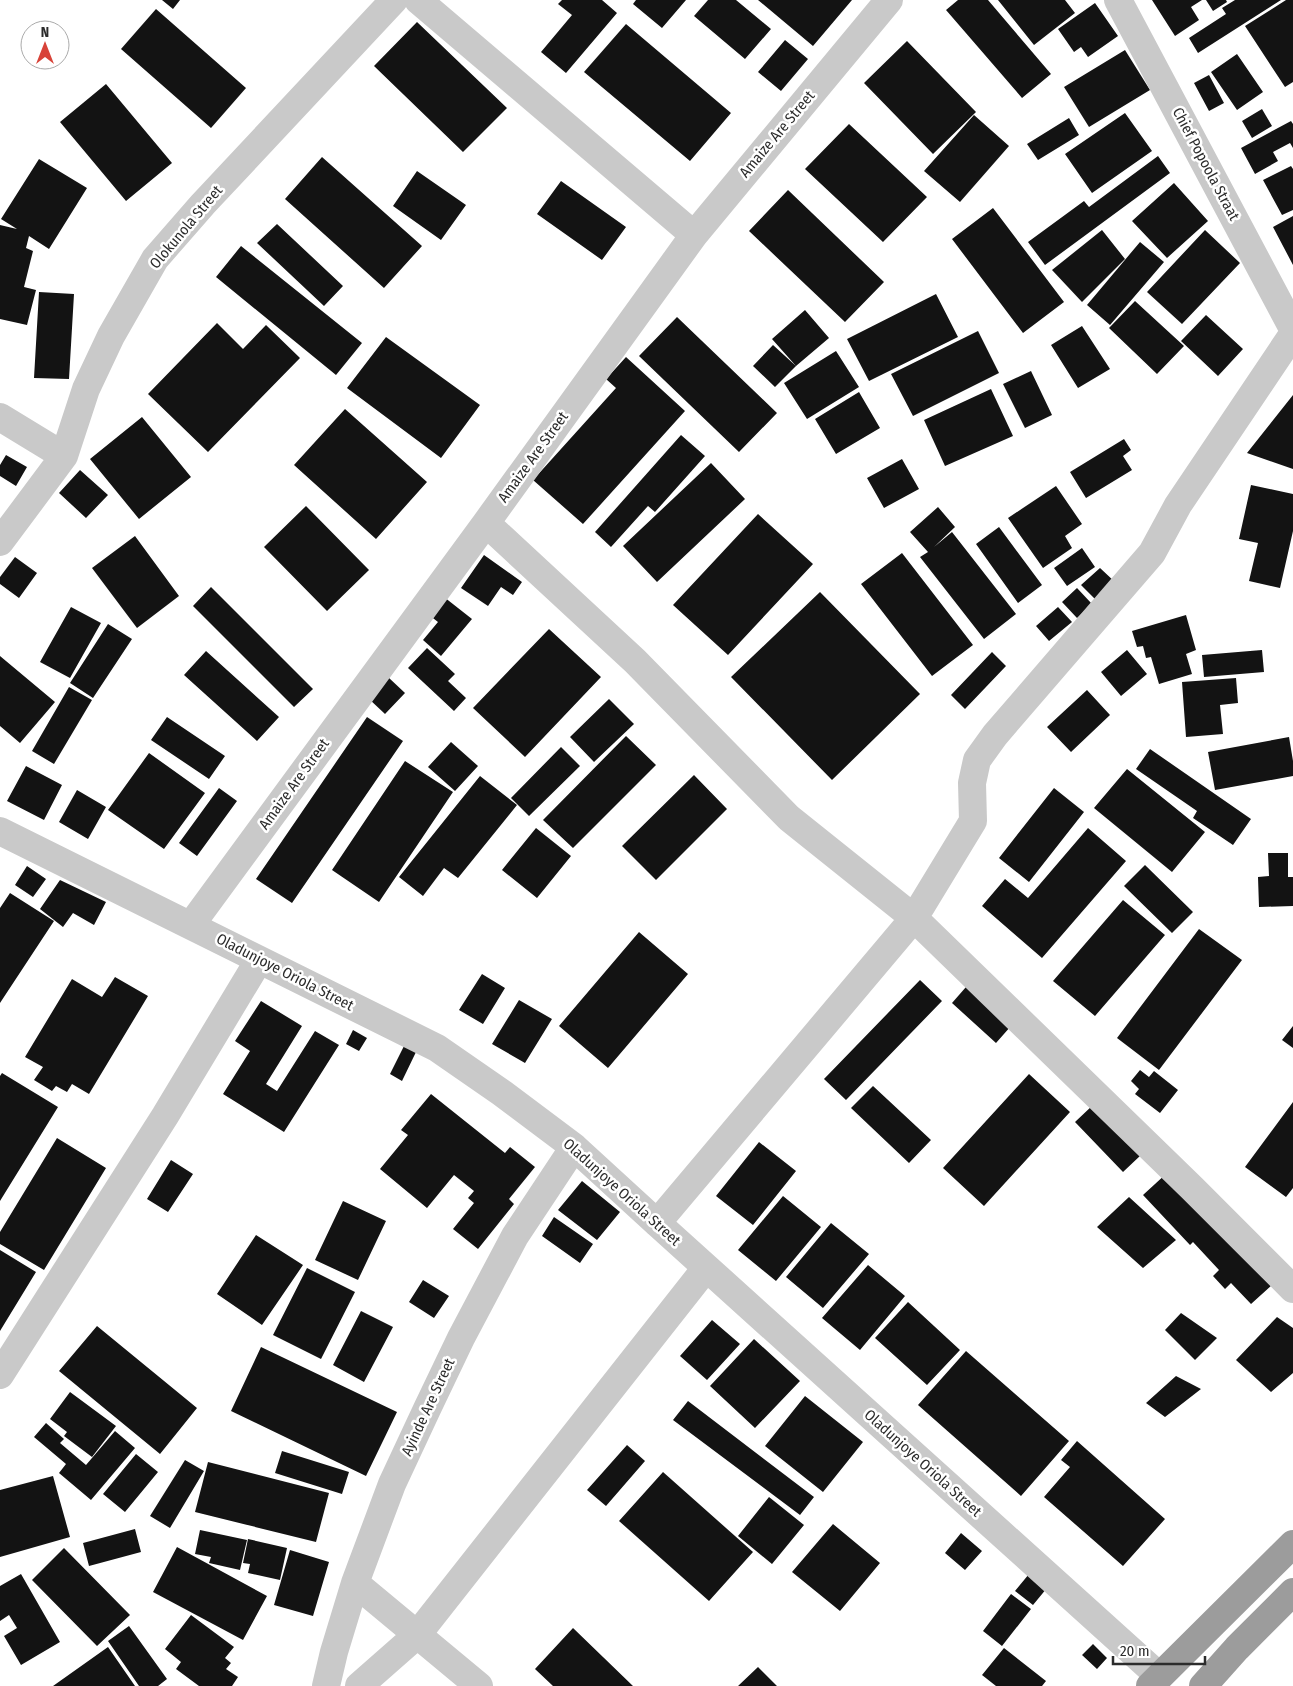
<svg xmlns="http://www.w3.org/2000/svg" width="1293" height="1686" viewBox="0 0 1293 1686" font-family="'Fira Sans Condensed',sans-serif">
<rect width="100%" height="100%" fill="#fff"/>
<!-- building -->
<path fill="#131313" d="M162,0H180L173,9Z
M562,0H602L617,13L566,73L541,52L572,15L558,4Z
M636,0H686L662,28L633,4Z
M708,0H736L771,29L745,59L694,16Z
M758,0H852L813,46Z
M958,0H988L1051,74L1022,98L946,10Z
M998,0H1065L1075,13L1034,45Z
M1152,0H1202L1191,7L1199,20L1175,36Z
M1206,0H1226L1227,2L1213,11Z
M1235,0H1281L1198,53L1189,38L1226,14L1222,8Z
M1286,0H1293V82L1285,87L1245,26Z
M1095,3L1118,36L1088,57L1081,47L1074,52L1058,29Z
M156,9L246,88L211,128L121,49Z
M417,22L507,108L463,152L374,66Z
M626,24L731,113L690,161L584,72Z
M785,40L808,59L781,91L758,72Z
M907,41L976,112L933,154L864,83Z
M1125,50L1150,90L1089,127L1064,87Z
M1237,54L1263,92L1237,110L1211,72Z
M1209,75L1224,103L1209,111L1194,83Z
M106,84L172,163L126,201L60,122Z
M1262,109L1272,126L1252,138L1242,121Z
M1125,113L1152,151L1092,193L1065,154Z
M974,115L1009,146L960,202L924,171Z
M1069,118L1079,135L1038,160L1027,144Z
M1291,121L1293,124V148L1290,143L1273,152L1278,161L1255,174L1241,148Z
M849,124L927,197L883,242L805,169Z
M1158,156L1170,173L1045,265L1028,242L1084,201L1089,207Z
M322,157L422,246L384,288L285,199Z
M39,159L87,188L49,249L29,236L26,248L33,251L24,287L36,290L27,325L0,319V225L17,229L1,219Z
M1291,166L1293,169V210L1282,215L1263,180Z
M417,171L466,205L441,240L393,206Z
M561,181L626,227L602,260L537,214Z
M1174,183L1208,221L1167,258L1132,221Z
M788,190L884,282L845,322L749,231Z
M993,208L1064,302L1023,333L952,239Z
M1293,216V265L1273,227Z
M277,224L343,286L324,306L257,243Z
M1102,230L1125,259L1082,302L1052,270Z
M1205,230L1240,263L1182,324L1147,292Z
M1140,242L1164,262L1110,325L1087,305Z
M241,246L362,343L336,375L216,277Z
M39,292L74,294L69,379L34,378Z
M936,294L958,337L869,381L847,339Z
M1135,301L1184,346L1157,374L1109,328Z
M805,310L829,338L796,366L772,339Z
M1206,315L1243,349L1218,376L1181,341Z
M677,317L777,413L739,452L639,356Z
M217,323L243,349L266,325L300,358L208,452L148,394Z
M1082,326L1110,369L1078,388L1051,345Z
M978,331L999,373L913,416L891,374Z
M386,337L480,405L441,458L347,388Z
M773,345L796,366L775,387L753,366Z
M836,351L859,387L807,419L784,383Z
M626,357L685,411L583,524L533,480L616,388L606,379Z
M1031,371L1052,415L1025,428L1003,384Z
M991,389L1013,436L945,466L924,420Z
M859,392L880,428L836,454L815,419Z
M1293,395V469L1247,453Z
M345,409L427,482L376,539L294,465Z
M142,417L191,477L139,519L90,459Z
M681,435L705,456L655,512L648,506L611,547L595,532Z
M1124,439L1131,450L1123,456L1132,470L1086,498L1070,472Z
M6,455L27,467L16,486L0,476V465Z
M902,459L919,489L884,508L867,478Z
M711,463L745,499L657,582L623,546Z
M80,470L108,495L86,518L59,493Z
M1251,485L1293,494V531L1280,588L1249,581L1258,543L1239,539Z
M1056,486L1082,524L1065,536L1072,548L1043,568L1008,518Z
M306,506L369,570L327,611L264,547Z
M938,507L955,527L934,547L952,532L1016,614L984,639L920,557L928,552L910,532Z
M758,514L813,564L728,655L673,605Z
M999,527L1042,585L1018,603L976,544Z
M135,536L179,596L137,628L92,568Z
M1082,548L1095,567L1067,586L1054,568Z
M902,553L973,645L932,676L861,584Z
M484,555L522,582L513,595L501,587L488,606L461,588Z
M15,557L37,573L19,598L0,584V577Z
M1100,568L1115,582L1096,600L1081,585Z
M211,587L313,689L294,707L193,606Z
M1077,588L1092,604L1077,618L1062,602Z
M820,592L920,694L832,780L731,677Z
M444,597L472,619L441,656L423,640L438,622L429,615Z
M71,607L101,623L70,678L40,662Z
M1058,607L1072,622L1049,641L1036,626Z
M1186,615L1196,650L1186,654L1192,674L1159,684L1151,657L1146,658L1143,646L1137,647L1132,631Z
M108,624L132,639L93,698L70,683Z
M549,629L601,677L525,757L473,708Z
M427,648L455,674L448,681L466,698L454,711L408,668Z
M1127,650L1147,674L1121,696L1101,672Z
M1262,650L1264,672L1204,677L1202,655Z
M206,651L279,717L257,741L184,675Z
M992,652L1006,666L965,709L951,695Z
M0,656L55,702L20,743L0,726Z
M388,677L405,693L385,714L368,698Z
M1236,678L1238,703L1220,705L1223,734L1186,737L1182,682Z
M69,687L92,700L54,764L32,751Z
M1087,690L1110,715L1071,752L1047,727Z
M609,699L634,724L594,762L570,737Z
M167,717L225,756L209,779L151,740Z
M367,717L403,741L292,903L256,879Z
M626,736L656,765L573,848L543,820Z
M1289,737L1293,761V776L1215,790L1208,752Z
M451,742L478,766L455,791L428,767Z
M561,747L580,766L529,816L511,798Z
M1150,749L1251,819L1233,845L1193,818L1197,811L1136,769Z
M149,753L205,793L164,849L108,810Z
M405,761L453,792L379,902L332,870Z
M26,766L62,785L44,820L7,801Z
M1127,769L1205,832L1172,872L1094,808Z
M694,775L727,809L656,880L622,846Z
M480,776L517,805L458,878L444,868L423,896L399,877Z
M219,788L237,801L197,856L179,843Z
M1054,788L1084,812L1029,882L999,858Z
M77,790L106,807L88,839L59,822Z
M536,828L571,856L537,898L502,870Z
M1088,828L1126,861L1042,958L982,906L1005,879L1028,898Z
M1268,853H1288V877H1293V906L1259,907L1258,877L1269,876Z
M1145,865L1193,912L1172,933L1124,886Z
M27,866L46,879L33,897L15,885Z
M60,880L106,902L94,925L73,913L63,927L40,909Z
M10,893L54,921L0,1003V908Z
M1123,900L1165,935L1095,1016L1053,981Z
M1199,929L1242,960L1159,1070L1117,1038Z
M639,932L688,974L608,1068L559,1026Z
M482,974L505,988L483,1024L459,1010Z
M115,977L148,996L89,1094L72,1084L67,1092L56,1086L52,1091L34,1080L43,1067L25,1057L72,979L102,997Z
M920,980L942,1001L846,1100L824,1079Z
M966,987L1011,1026L996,1043L952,1003Z
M519,1000L552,1019L525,1063L492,1044Z
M261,1001L302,1026L266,1084L277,1091L315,1031L339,1045L284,1132L223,1094L250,1051L235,1041Z
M1293,1026V1048L1282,1040Z
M353,1030L367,1038L359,1051L346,1044Z
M404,1046L416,1052L402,1081L390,1074Z
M1140,1070L1149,1077L1154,1071L1178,1090L1160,1113L1135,1094L1139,1089L1131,1081Z
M2,1073L58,1107L0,1201V1076Z
M1029,1074L1070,1112L984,1206L943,1168Z
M873,1086L931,1140L909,1163L851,1108Z
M431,1094L505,1153L510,1147L535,1167L509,1199L514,1204L478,1249L453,1229L474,1203L468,1198L474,1191L454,1175L427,1208L380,1169L408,1135L401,1130Z
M1293,1102V1188L1286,1197L1245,1167Z
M1093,1105L1141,1155L1123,1172L1075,1122Z
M57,1138L106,1168L44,1270L0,1244V1232Z
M759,1142L796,1171L753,1225L716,1196Z
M171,1160L193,1174L168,1212L147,1199Z
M1167,1173L1272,1285L1251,1304L1231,1283L1225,1289L1213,1276L1219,1270L1193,1242L1190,1245L1143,1195Z
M582,1181L620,1212L597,1240L558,1210Z
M783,1196L821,1227L776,1281L738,1250Z
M1129,1197L1176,1240L1143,1268L1097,1227Z
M343,1201L386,1221L358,1280L315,1260Z
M554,1217L593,1244L580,1263L542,1236Z
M831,1223L869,1254L823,1308L786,1277Z
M256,1235L303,1265L262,1325L217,1294Z
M0,1250L36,1272L0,1331Z
M868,1265L905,1296L860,1350L822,1318Z
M307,1268L355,1292L321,1359L273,1335Z
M423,1280L449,1296L434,1318L409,1302Z
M908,1302L960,1350L927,1385L875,1338Z
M361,1311L393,1327L364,1382L333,1365Z
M1181,1313L1217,1338L1195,1360L1165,1330Z
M1277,1317L1293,1328V1373L1271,1392L1236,1360Z
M712,1320L740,1344L707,1380L680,1356Z
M97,1326L197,1408L160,1454L59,1371Z
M754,1339L800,1381L755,1428L710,1386Z
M261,1347L397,1412L366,1476L231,1411Z
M966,1351L1069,1441L1021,1496L918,1405Z
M1176,1376L1201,1389L1165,1417L1146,1403Z
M70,1392L116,1426L92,1457L64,1436L67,1432L50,1419Z
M805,1396L863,1442L823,1492L765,1446Z
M688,1401L814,1497L800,1515L673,1420Z
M46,1423L64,1439L60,1443L86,1465L115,1431L135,1448L91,1500L59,1473L66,1464L34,1437Z
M1077,1441L1165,1519L1123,1566L1044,1497L1070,1467L1061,1460Z
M627,1445L645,1461L606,1506L587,1490Z
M282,1451L349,1472L342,1494L275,1473Z
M136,1454L158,1472L125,1512L103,1494Z
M185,1460L204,1471L170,1528L150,1516Z
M208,1462L329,1493L316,1542L195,1512Z
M663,1472L753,1552L709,1601L619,1521Z
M53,1476L70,1537L0,1557V1490Z
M769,1497L804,1525L772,1564L738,1536Z
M833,1524L880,1563L840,1611L792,1572Z
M135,1529L141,1552L89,1566L83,1543Z
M200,1530L247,1540L240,1570L209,1563L211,1557L195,1554Z
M961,1533L982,1551L965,1570L945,1553Z
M248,1539L287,1548L280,1580L248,1573L250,1564L243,1563Z
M177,1547L267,1596L243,1640L153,1592Z
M64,1548L130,1615L97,1646L32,1580Z
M290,1550L329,1562L313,1616L274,1605Z
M21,1574L60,1642L21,1665L4,1636L17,1628L9,1615L0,1621V1586Z
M1029,1574L1047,1588L1033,1605L1015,1591Z
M1011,1594L1031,1609L1002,1646L983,1631Z
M191,1615L234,1647L225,1658L231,1663L226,1669L238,1677L232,1686H199L176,1669L181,1662L165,1649Z
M129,1626L167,1679L158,1686H139L108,1641Z
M573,1628L633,1686H553L535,1669Z
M1093,1644L1107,1658L1097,1669L1082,1655Z
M108,1647L135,1686H53Z
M1004,1648L1046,1681L1042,1686H996L982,1675Z
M758,1667L777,1686H738Z"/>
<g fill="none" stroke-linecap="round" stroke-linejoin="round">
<!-- minor -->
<path stroke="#c9c9c9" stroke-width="28" d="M418,0L694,235
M1118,0L1293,329
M0,417L64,456
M486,523L635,661L789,818L914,918L1192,1188L1293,1289
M0,542L64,456L86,389L111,336L155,259L203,204L394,0
M0,831L437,1048L502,1093L574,1147L657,1223L1159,1676
M191,925L486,523L694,235L889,0
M657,1223L914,918L973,821L972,783L977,760L995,735L1152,553L1178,505L1293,334
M0,1375L165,1116L259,960
M355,1583L479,1686
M326,1686L334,1652L355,1583L392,1484L427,1409L461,1338L515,1236L574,1147
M359,1686L417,1635L706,1268"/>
<!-- trunk -->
<path stroke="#9c9c9c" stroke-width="28" d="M1150,1686L1293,1544
M1203,1686L1237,1648L1293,1592"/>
</g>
<g text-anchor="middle" stroke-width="5" stroke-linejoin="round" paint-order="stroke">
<!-- street labels -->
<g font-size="15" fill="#2c2c2c" stroke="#fff">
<text transform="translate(777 134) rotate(-50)" y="5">Amaize Are Street</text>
<text transform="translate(1206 164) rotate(62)" y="5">Chief Popoola Straat</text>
<text transform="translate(186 227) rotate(-50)" y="5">Olokunola Street</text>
<text transform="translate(533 457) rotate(-54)" y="5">Amaize Are Street</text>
<text transform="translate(294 784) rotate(-54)" y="5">Amaize Are Street</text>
<text transform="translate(285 972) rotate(27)" y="5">Oladunjoye Oriola Street</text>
<text transform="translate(622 1192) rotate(42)" y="5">Oladunjoye Oriola Street</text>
<text transform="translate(428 1407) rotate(-65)" y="5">Ayinde Are Street</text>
<text transform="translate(923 1463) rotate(42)" y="5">Oladunjoye Oriola Street</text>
</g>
</g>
<!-- north arrow -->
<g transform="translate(45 45)"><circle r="24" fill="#ffffff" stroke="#ababab"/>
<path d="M0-4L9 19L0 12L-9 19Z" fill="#d84339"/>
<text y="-8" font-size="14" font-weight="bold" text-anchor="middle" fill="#2c2c2c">N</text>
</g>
<!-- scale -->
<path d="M1113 1656v8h92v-8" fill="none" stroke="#2c2c2c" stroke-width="2.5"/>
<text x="1120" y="1656" font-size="15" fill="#2c2c2c" stroke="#ffffff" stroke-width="4" paint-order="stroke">20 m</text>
</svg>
